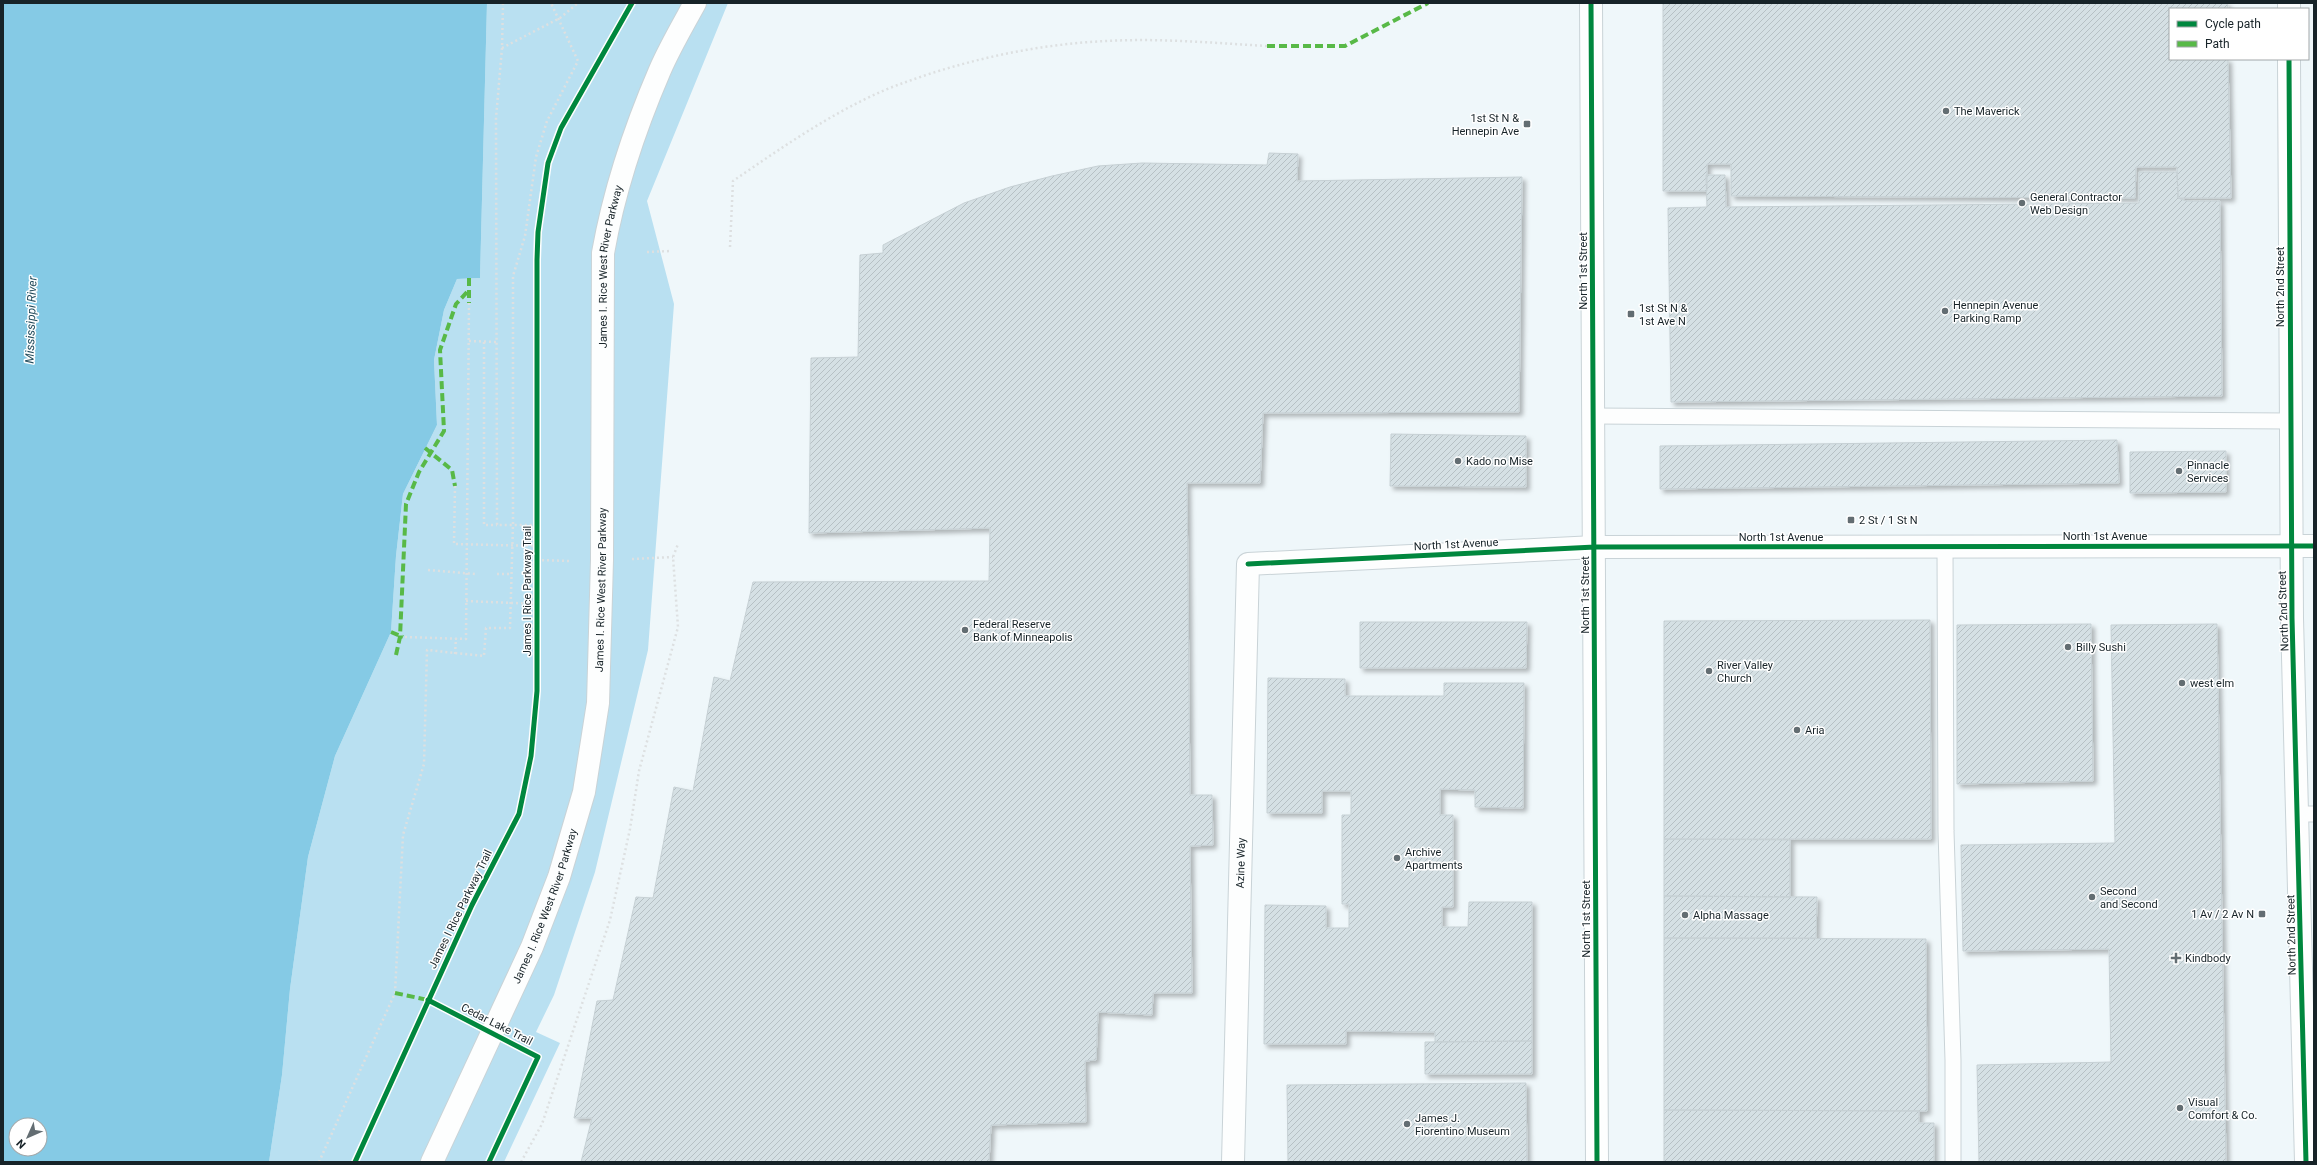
<svg xmlns="http://www.w3.org/2000/svg" width="2317" height="1165" viewBox="0 0 2317 1165" font-family="Roboto,sans-serif">
<defs>
<pattern id="building-hatch" width="6" height="6" patternUnits="userSpaceOnUse"><rect width="6" height="6" fill="#d5e0e4"/><path d="M-1 1l2-2M0 6l6-6M5 7l2-2" fill="none" stroke="#b6c0c4"/></pattern>
<filter id="shadow"><feDropShadow dx="3.5" dy="3.5" stdDeviation="2" flood-color="#0004"/></filter>
</defs>
<rect width="100%" height="100%" fill="#eff7fa"/>
<!-- green -->
<path fill="#b9e0f1" d="M487,3H728L647,201L674,304L648,650L595,872L554,995L536,1032L560,1043L504,1162H269L282,1075L290,989L308,857L335,756L391,632L396,556L403,494L437,425L434,360L444,310L457,279L480,278Z"/>
<!-- water -->
<path fill="#85cae5" fill-rule="evenodd" d="M3,3H487L480,278L457,279L444,310L434,360L437,425L403,494L396,556L391,632L335,756L308,857L290,989L282,1075L269,1162H3ZM16,1125H40V1149H16Z"/>
<!-- building -->
<path fill="url(#building-hatch)" stroke="#c6d0d4" filter="url(#shadow)" d="M1663,3H2227L2228,9H2170V59H2228L2231,198H2178L2177,167H2136L2135,198L1731,196V164H1707V191H1663Z
M1269,153L1298,154L1297,181L1522,177L1519,412L1263,413L1260,483H1187L1190,795H1212L1213,845L1190,846L1192,993H1153L1152,1015L1098,1012L1096,1060L1085,1061L1086,1122L991,1125L989,1162H581L592,1118H574L597,1001L613,1000L636,897L653,898L674,787L693,791L714,677L730,681L753,582L989,581L990,528L809,533L811,358L858,357L860,255L883,253V245L964,203L1010,187L1052,176L1098,166L1142,163L1267,165Z
M2139,172H2177L2178,198L2186,201H2220L2222,396L1671,402L1668,208L1707,207L1706,175H1725L1726,207L2139,203Z
M1391,434L1526,436V487L1390,486Z
M2117,440L2119,483L1660,489V446Z
M2226,451V492L2130,493V452Z
M1930,620L1931,839H1664V621Z
M1360,622H1527L1526,668H1360Z
M2091,624L2093,781L1957,784V625Z
M2217,624L2226,1162H1979L1977,1065L2111,1062L2109,949L1963,951L1961,845L2115,843L2111,625Z
M1268,678L1345,679V696H1444V683H1524L1523,808L1475,807V790L1440,789V815H1453V907H1442V927H1468L1469,902H1532V1041L1435,1042V1032L1346,1031V1044H1264L1265,905L1326,906V928H1349V904H1342V815H1351V791H1322V813H1267Z
M1664,839L1790,840V897L1664,896Z
M1664,896L1817,897L1816,938H1664Z
M1664,938L1926,939L1927,1111L1664,1110Z
M1532,1041V1074H1425V1042Z
M1526,1083L1527,1162H1288L1287,1085Z
M1664,1110L1919,1111V1123H1934V1162H1664Z"/>
<g fill="none" stroke-linecap="round" stroke-linejoin="round">
<defs>
<path id="service" d="M1594,416L2291,421
M1945,547L1946,831L1953,1060V1162
M2298,814H2314"/>
<g id="minor">
<path id="s1" d="M432,1162L532,947L559,877L584,792L598,703L602,560L603,253C614,191 635,128 660,70C670,47 683,25 695,3"/>
<path id="s2" d="M1233,1162L1248,564L1595,547"/>
</g>
<path id="tertiary" d="M1591,3L1597,1162
M2289,3V9
M2289,59L2292,618L2306,1162
M1595,547L2314,546"/>
</defs>
<!-- service casing -->
<use href="#service" stroke="#c9d3d7" stroke-width="17"/>
<!-- minor casing -->
<use href="#minor" stroke="#c9d3d7" stroke-width="24"/>
<!-- tertiary casing -->
<use href="#tertiary" stroke="#c9d3d7" stroke-width="24"/>
<!-- path -->
<path stroke="#dde0e1" stroke-width="2.5" stroke-dasharray="2 3" stroke-linecap="butt" d="M503,3L502,48L496,118L497,525H537
M502,48L560,18L578,3
M730,247L733,181C784,146 847,102 906,82C969,59 1039,44 1107,41C1160,38 1214,43 1267,46
M647,252L671,251
M469,341L497,342
M484,342V525H497
M455,486L454,544L537,546
M632,559L673,557
M537,560L571,561
M428,570L475,574
M497,574H512
M466,601L537,604
M405,637L466,639L469,303
M455,654L456,638
M319,1162L395,993L403,835L424,764L427,650L484,656L486,628H510L513,524V276L525,236L536,157L547,121L578,61L551,3
M521,1162L542,1124L610,920L630,829L639,771L678,627L673,557L678,544"/>
<!-- service -->
<use href="#service" stroke="#fdfefe" stroke-width="15"/>
<!-- minor -->
<use href="#minor" stroke="#fdfefe" stroke-width="22"/>
<!-- tertiary -->
<use href="#tertiary" stroke="#fdfefe" stroke-width="22"/>
<!-- quiet -->
<path stroke="#58b947" stroke-width="4" stroke-dasharray="8 4" stroke-linecap="butt" d="M1267,46H1345L1428,3
M469,278V303
M425,448L452,470L455,486
M391,632L403,637
M396,655L400,637L406,504L419,472L444,431L440,350L456,304L469,290
M395,993L428,1000"/>
<defs>
<path id="cycleway" d="M1591,3L1597,1162
M2289,59L2292,618L2306,1162
M1248,564L1595,547L2314,546
M428,1000L538,1057L489,1162
M355,1162L472,905L519,814L531,756L537,691V260L538,232L548,163L561,128L632,3"/>
</defs>
<!-- cycleway casing -->
<use href="#cycleway" stroke="#fff" stroke-width="8"/>
<!-- cycleway -->
<use href="#cycleway" stroke="#00873e" stroke-width="5"/>
</g>
<!-- markers -->
<g fill="#636d72" stroke="#fff" stroke-width="1.5">
<circle cx="1946" cy="111" r="4"/>
<rect x="1523" y="120" width="8" height="8" rx="2"/>
<circle cx="2022" cy="203" r="4"/>
<circle cx="1945" cy="311" r="4"/>
<rect x="1627" y="310" width="8" height="8" rx="2"/>
<circle cx="1458" cy="461" r="4"/>
<circle cx="2179" cy="471" r="4"/>
<rect x="1847" y="516" width="8" height="8" rx="2"/>
<circle cx="965" cy="630" r="4"/>
<circle cx="2068" cy="647" r="4"/>
<circle cx="1709" cy="671" r="4"/>
<circle cx="2182" cy="683" r="4"/>
<circle cx="1797" cy="730" r="4"/>
<circle cx="1397" cy="858" r="4"/>
<circle cx="2092" cy="897" r="4"/>
<rect x="2258" y="910" width="8" height="8" rx="2"/>
<circle cx="1685" cy="915" r="4"/>
<path d="M2174 952h4v4h4v4h-4v4h-4v-4h-4v-4h4z"/>
<circle cx="2180" cy="1108" r="4"/>
<circle cx="1407" cy="1124" r="4"/>
</g>
<g text-anchor="middle" stroke-width="3" stroke-linejoin="round" paint-order="stroke">
<!-- poi labels -->
<g font-size="11" fill="#172328" stroke="#fff" text-anchor="start">
<text x="1954" y="115">The Maverick</text>
<text x="1519" y="122" text-anchor="end">1st St N &amp;<tspan x="1519" dy="13">Hennepin Ave</tspan></text>
<text x="2030" y="201">General Contractor<tspan x="2030" dy="13">Web Design</tspan></text>
<text x="1953" y="309">Hennepin Avenue<tspan x="1953" dy="13">Parking Ramp</tspan></text>
<text x="1639" y="312">1st St N &amp;<tspan x="1639" dy="13">1st Ave N</tspan></text>
<text x="1466" y="465">Kado no Mise</text>
<text x="2187" y="469">Pinnacle<tspan x="2187" dy="13">Services</tspan></text>
<text x="1859" y="524">2 St / 1 St N</text>
<text x="973" y="628">Federal Reserve<tspan x="973" dy="13">Bank of Minneapolis</tspan></text>
<text x="2076" y="651">Billy Sushi</text>
<text x="1717" y="669">River Valley<tspan x="1717" dy="13">Church</tspan></text>
<text x="2190" y="687">west elm</text>
<text x="1805" y="734">Aria</text>
<text x="1405" y="856">Archive<tspan x="1405" dy="13">Apartments</tspan></text>
<text x="2100" y="895">Second<tspan x="2100" dy="13">and Second</tspan></text>
<text x="2254" y="918" text-anchor="end">1 Av / 2 Av N</text>
<text x="1693" y="919">Alpha Massage</text>
<text x="2185" y="962">Kindbody</text>
<text x="2188" y="1106">Visual<tspan x="2188" dy="13">Comfort &amp; Co.</tspan></text>
<text x="1415" y="1122">James J.<tspan x="1415" dy="13">Fiorentino Museum</tspan></text>
</g>
<!-- street labels -->
<g font-size="11" fill="#172328" stroke="#fff">
<text dy="4" stroke="none"><textPath href="#s1" startOffset="928">James I. Rice West River Parkway</textPath></text>
<text transform="translate(1583 271) rotate(-90)" y="4">North 1st Street</text>
<text transform="translate(2280 287) rotate(-90)" y="4">North 2nd Street</text>
<text x="2105" y="540">North 1st Avenue</text>
<text x="1781" y="541">North 1st Avenue</text>
<text transform="translate(1456 544) rotate(-3)" y="4">North 1st Avenue</text>
<text dy="4" stroke="none"><textPath href="#s1" startOffset="604">James I. Rice West River Parkway</textPath></text>
<text transform="translate(527 591) rotate(-90)" y="4">James I Rice Parkway Trail</text>
<text transform="translate(1585 595) rotate(-90)" y="4">North 1st Street</text>
<text transform="translate(2283 611) rotate(-92)" y="4">North 2nd Street</text>
<text dy="4" stroke="none"><textPath href="#s2" startOffset="299">Azine Way</textPath></text>
<text dy="4" stroke="none"><textPath href="#s1" startOffset="280">James I. Rice West River Parkway</textPath></text>
<text transform="translate(460 909) rotate(-64)" y="4">James I Rice Parkway Trail</text>
<text transform="translate(1586 919) rotate(-90)" y="4">North 1st Street</text>
<text transform="translate(2291 935) rotate(-91)" y="4">North 2nd Street</text>
<text transform="translate(497 1024) rotate(27)" y="4">Cedar Lake Trail</text>
</g>
<!-- water labels -->
<g font-size="12" font-style="italic" fill="#224b5b" stroke="#fff">
<text transform="translate(31 320) rotate(-88)" y="4">Mississippi River</text>
</g>
</g>
<!-- border -->
<rect width="2317" height="1165" fill="none" stroke="#172328" stroke-width="8"/>
<!-- legend -->
<rect x="2169" y="8" width="140" height="52" fill="#ffffff" stroke="#a2a7a9"/>
<rect x="2177" y="21" width="20" height="6" fill="#00873e" stroke="#a2a7a9"/>
<text x="2205" y="28" font-size="12" fill="#172328">Cycle path</text>
<rect x="2177" y="41" width="20" height="6" fill="#58b947" stroke="#a2a7a9"/>
<text x="2205" y="48" font-size="12" fill="#172328">Path</text>
<!-- north arrow -->
<g transform="translate(28 1137) rotate(225)"><circle r="19" fill="#ffffff" stroke="#a2a7a9"/>
<path d="M0-3L7 15L0 10L-7 15Z" fill="#636d72"/>
<text y="-6" font-size="11" font-weight="bold" text-anchor="middle" fill="#172328">N</text>
</g>
</svg>
